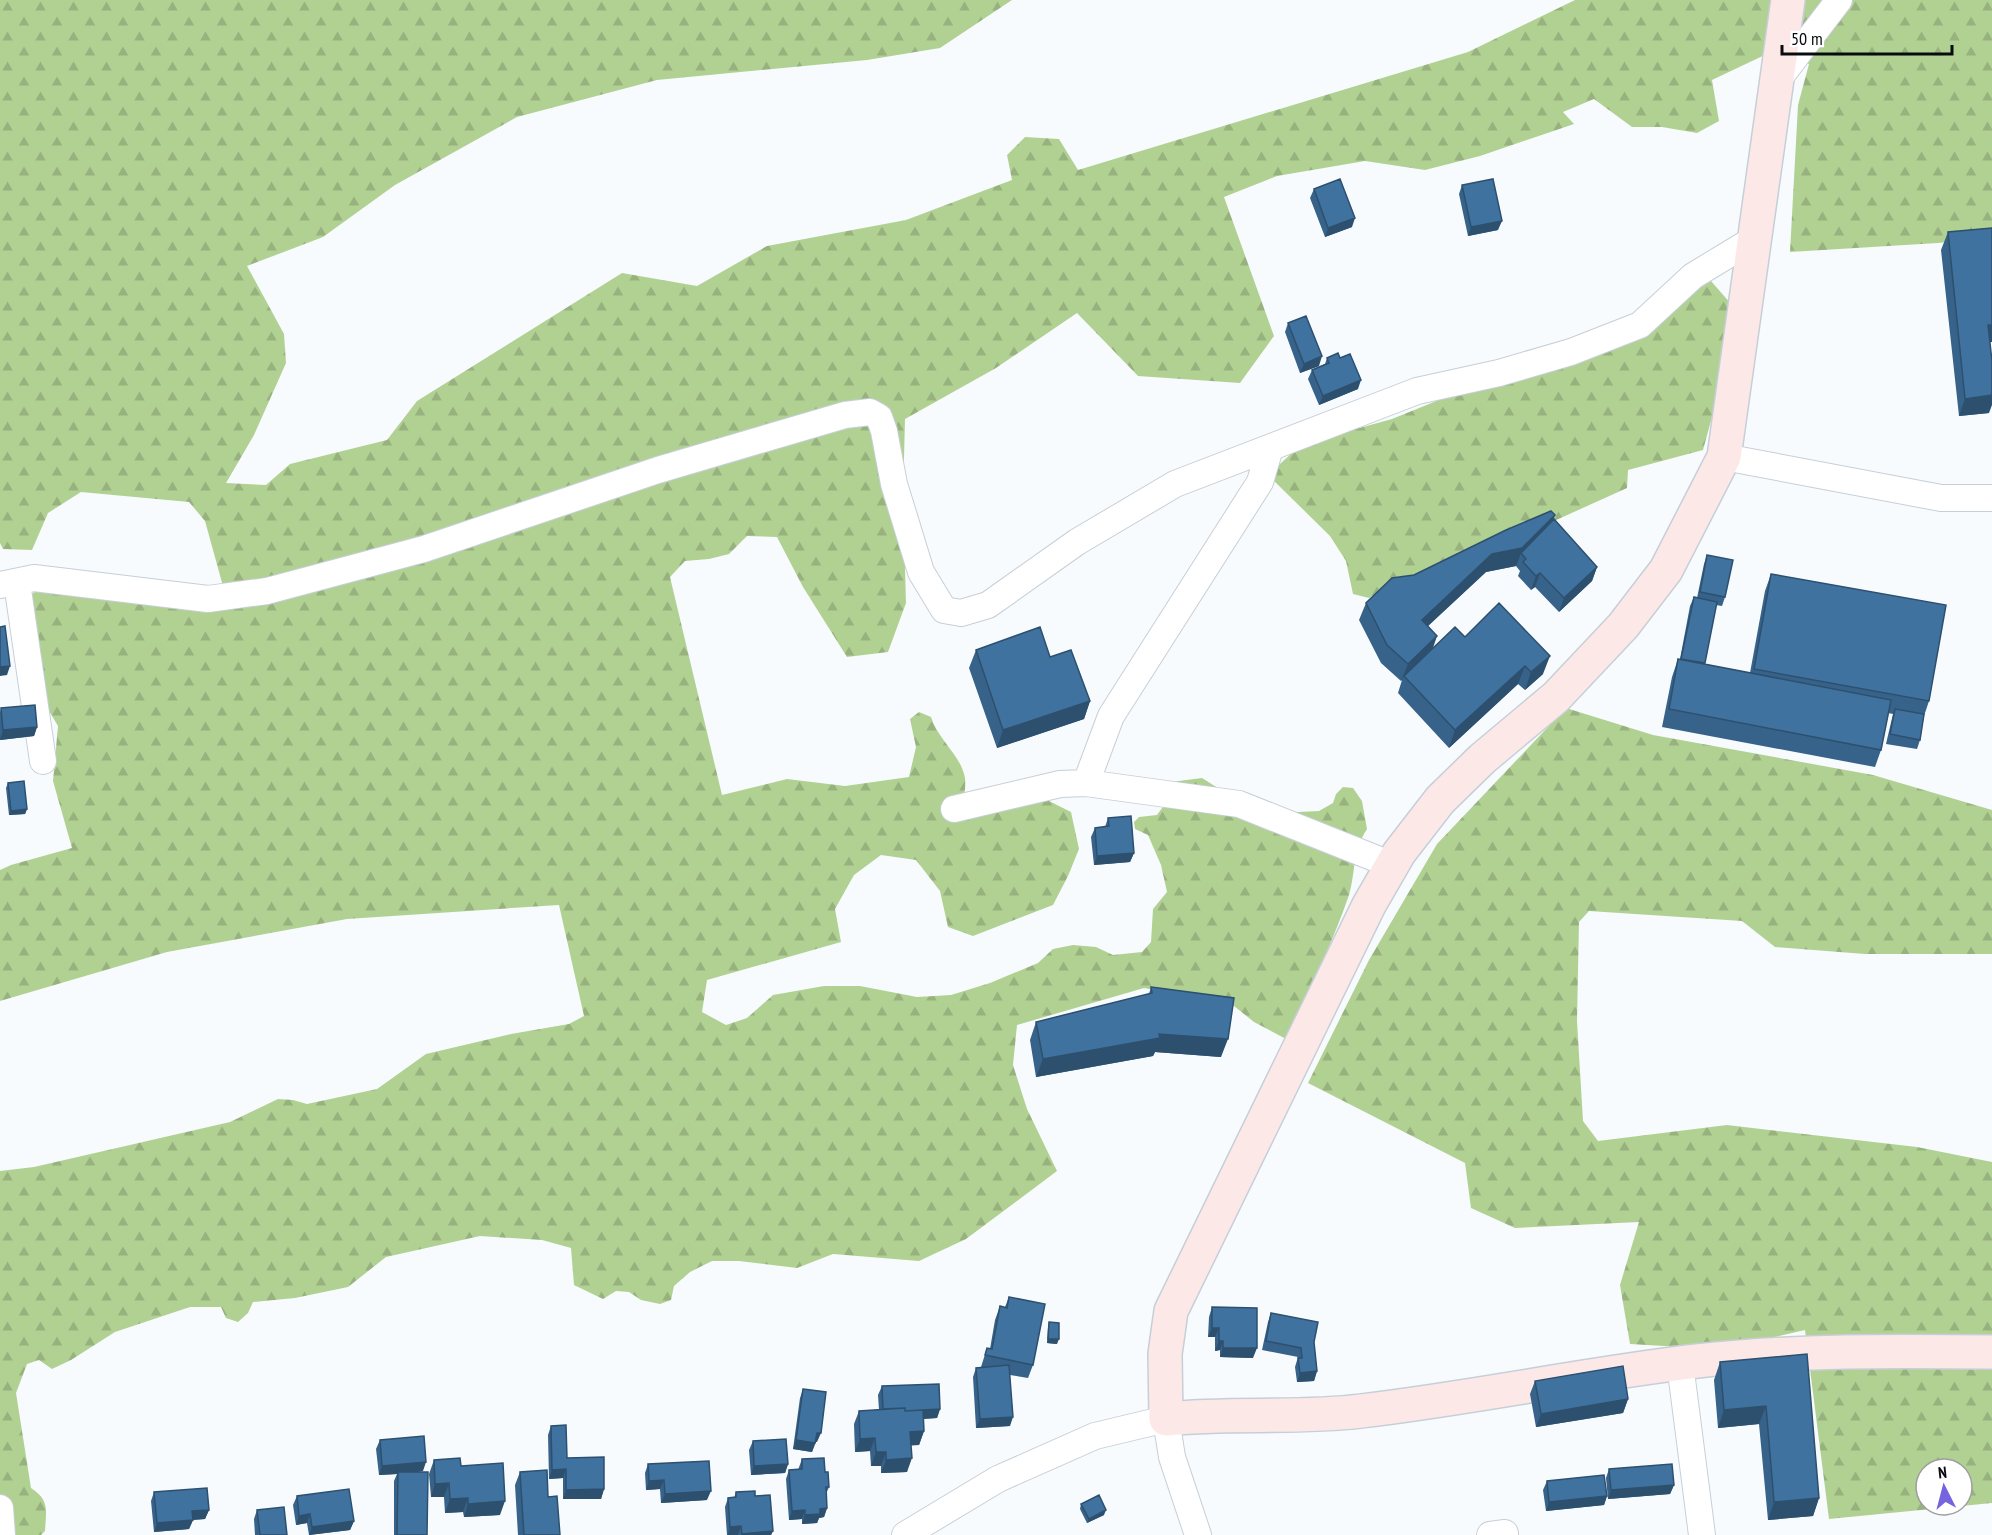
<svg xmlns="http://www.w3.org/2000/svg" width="1992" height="1535" viewBox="0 0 1992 1535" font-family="'PT Sans Narrow',sans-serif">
<defs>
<pattern id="forest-firs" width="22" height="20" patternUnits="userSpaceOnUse" patternTransform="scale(1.5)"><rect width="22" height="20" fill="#b1d193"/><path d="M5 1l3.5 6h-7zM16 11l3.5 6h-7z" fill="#97b27e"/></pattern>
</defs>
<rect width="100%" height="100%" fill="#f7fbfe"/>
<!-- forest -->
<path fill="url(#forest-firs)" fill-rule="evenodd" d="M0,0H1012L940,48L867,60L657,80L517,117L395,185L323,237L247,266L284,334L286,363L254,435L226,483L266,485L290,464L387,440L417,401L622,273L697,286L767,246L906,220L1012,180L1007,155L1025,137L1059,139L1078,170L1468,52L1575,0H1992V237L1938,243L1790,252L1798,105L1809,64L1769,53L1712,80L1719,121L1697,133L1662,127H1632L1594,99L1563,112L1574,124L1480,156L1425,170L1365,161L1277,176L1224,197L1274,336L1240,383L1138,376L1077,313L996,368L905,419L903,498L906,603L888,652L847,657L803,587L777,537L747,536L729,554L709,559L685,561L670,577L722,795L787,779L845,786L909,777L916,747L910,719L919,712L931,717C938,740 961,755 965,778C966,786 964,794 964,802L1041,797L1071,812L1079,849L1068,876L1053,905L973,936L948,927L940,891L916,860L881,855L854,875L835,909L841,942L707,980L702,1012L726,1025L747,1018L773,995L824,986H860L917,997L951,995L990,983L1038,963L1053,949L1073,945L1096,947L1113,955L1142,952L1151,942L1153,909L1167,892L1161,865L1148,835L1135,829L1134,822L1139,817L1157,815L1165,804V787L1171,782L1202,778L1229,795L1279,813L1319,811L1333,803L1336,794L1343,787L1353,788L1362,801L1367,829C1352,852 1356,871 1349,895C1332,945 1308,992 1286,1039L1254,1022L1234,1006L1144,988L1017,1025L1013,1065L1027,1109L1057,1171L966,1239L919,1261L833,1254L797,1268L739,1261H712L690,1272L674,1286L671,1300L660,1304L641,1300L629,1292L616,1291L603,1299L574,1285L571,1248L542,1240L480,1236L386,1257L348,1287L295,1298L253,1302L248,1313L238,1322L226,1318L221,1307H190L115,1332L71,1360L52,1369L39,1360L27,1364L16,1393L31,1488C50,1500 46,1511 45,1531L41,1535H0V1171L34,1167L230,1122L278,1099L293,1100L307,1104L377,1089L426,1054L511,1034L569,1024L584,1016L559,905L347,919L167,952L0,1001V870L11,865L72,848L53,781L58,726L33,684L28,596L44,587L229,608L205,521L189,502L81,492L48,513L32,550L3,549L0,543Z
M1711,281L1732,305L1721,384L1703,450L1628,470L1627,488L1554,521L1386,587L1369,598L1353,594L1346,561L1330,536L1268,475L1294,451L1345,432L1392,419L1476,385Z
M1566,708L1653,735L1873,775L1992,810V954H1865L1775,947L1742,921L1589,911L1579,922L1577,1021L1583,1121L1598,1141L1727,1125L1917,1147L1992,1162V1503L1829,1519L1805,1330L1761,1340L1682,1347L1630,1344L1620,1285L1639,1222L1515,1228L1471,1208L1465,1163L1308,1083L1369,960L1437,844ZM1926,1469H1962V1505H1926Z"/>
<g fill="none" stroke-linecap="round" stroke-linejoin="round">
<defs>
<path id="street" d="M1777,81L1839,0
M1270,448L1260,482L1111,716L1086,783L1239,804L1392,865
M1724,457L1941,498H1992
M17,583L43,761
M0,585L34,578L208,599L267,591L424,549L658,470L845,415L870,412L879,417L884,431L894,484L921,572L944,610L961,613L988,605L1077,542L1175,484L1417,391L1499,373L1571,352L1640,325L1693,276L1754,239
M954,809L1060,784L1086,783
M1680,1364L1702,1535
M0,1508L2,1535
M905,1535L998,1479L1095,1436L1166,1419L1172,1457L1198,1535
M1490,1535L1505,1533"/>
<path id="secondary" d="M1788,0L1724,457L1666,570L1623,626L1556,697L1482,759L1440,800L1399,853L1369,905L1171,1311L1165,1354L1166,1419C1231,1412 1296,1419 1361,1411C1473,1398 1585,1374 1697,1361C1795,1350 1894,1351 1992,1352"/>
</defs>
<!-- street casing -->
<use href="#street" stroke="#c6cfd7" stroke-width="28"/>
<!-- secondary casing -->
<use href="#secondary" stroke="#c6cfd7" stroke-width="36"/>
<!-- street -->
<use href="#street" stroke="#fff" stroke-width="26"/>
<!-- secondary -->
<use href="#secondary" stroke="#fde8e8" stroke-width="33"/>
</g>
<!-- wall -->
<path fill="#376289" d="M1462,185L1498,230L1468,236L1459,194Z
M1314,189L1352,227L1325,237L1310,198Z
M1948,232L1990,342L1989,413L1959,416L1941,250Z
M1288,323L1319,366L1300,373L1285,332Z
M1327,358H1340L1358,389L1319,405L1308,379L1312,370L1325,364Z
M1554,520L1597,567L1592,581L1559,612L1535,587L1531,590L1518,576L1520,571L1516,566L1486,572L1428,626L1433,648L1465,637L1543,674L1525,690L1518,684L1449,748L1398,693L1402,680L1401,681L1381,663L1359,620L1366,603L1414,575Z
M1707,555L1725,597L1722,606L1716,605L1704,664L1750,673L1765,591L1771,574L1929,701L1924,716L1920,740L1917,749L1886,744L1893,714L1888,713L1881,750L1875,767L1662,727L1672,677L1678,659H1680L1690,606L1694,597L1697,598L1704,564Z
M976,650L1050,657L1090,701L1084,719L997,748L969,668Z
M1,708L37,727L34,736L0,740V712Z
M8,783L27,809L25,814L9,815L6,788Z
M1108,818L1134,853L1130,862L1094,865L1091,837L1095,828L1105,827Z
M1151,987L1221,1057L1155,1052L1153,1056L1036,1077L1030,1040L1036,1022L1149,994Z
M1009,1297L1033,1365L1028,1378L1010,1375V1426L976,1428L973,1377L976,1368L981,1367L987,1348L990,1349L995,1320L1000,1306L1005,1307Z
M1212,1307L1253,1358L1220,1357V1350L1215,1351V1337H1208L1209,1317Z
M1271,1313L1314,1342L1317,1371L1314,1381L1297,1382L1295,1367L1298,1357L1262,1350L1268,1322Z
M1049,1322L1057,1344L1047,1343L1048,1327Z
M1807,1354L1819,1498L1813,1516L1768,1520L1759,1424L1718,1428L1714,1380L1720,1362Z
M1535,1381L1628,1399L1623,1413L1536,1427L1530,1394Z
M882,1386L940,1409L937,1418L924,1419V1431L919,1445H911L907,1472L881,1473V1466H871L870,1451L855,1452L854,1424L859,1411L879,1410L878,1395Z
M803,1389L817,1442H816L812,1452L793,1449L800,1398Z
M551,1426L567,1458L604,1489L601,1499H563V1478L549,1479L548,1435Z
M380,1440L423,1471L418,1472L427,1535H394V1481L397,1474L379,1475L376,1449Z
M753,1441L788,1464L785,1473L751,1475L749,1450Z
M802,1459L825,1472L829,1487L826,1494L827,1508L824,1517L819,1518L817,1523L802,1524V1519L789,1520L786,1479L789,1470H798Z
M434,1460L461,1466L500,1515L464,1517L463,1512L445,1513L444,1497H431L429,1474Z
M648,1464L707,1500L661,1503L660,1489L646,1490L645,1473Z
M1609,1469L1674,1485L1670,1494L1608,1499L1606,1478Z
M520,1472L560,1535H518L515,1485Z
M1547,1481L1607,1496L1604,1505L1546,1511L1543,1490Z
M154,1492L209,1510L205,1519L193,1520L189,1529L154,1532L151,1501Z
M736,1492L755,1496L773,1531L771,1535H727L725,1507L728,1498H734Z
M297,1496L354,1521L350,1530L309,1535L307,1523L296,1525L293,1505Z
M1081,1504L1104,1515L1087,1523L1080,1509Z
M257,1510L287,1535H255L254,1519Z"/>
<!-- shaded-wall -->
<path fill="#2d506f" d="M1355,218L1352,227L1325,237L1328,228Z
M1502,221L1498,230L1468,236L1471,227Z
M1988,325H1992V342L1982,343Z
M1322,356L1319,366L1300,373L1304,364Z
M1361,380L1358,389L1319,405L1323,396Z
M1992,395V405L1989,413L1959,416L1965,399Z
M1555,515L1549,533L1521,553L1516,566L1486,572L1415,638L1422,620L1492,554Z
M1597,567L1592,581L1559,612L1564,598Z
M1540,573L1535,587L1531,590L1536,576Z
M1437,636L1431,654L1404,676L1401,681L1408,664Z
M1550,656L1543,674L1525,690L1531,672Z
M10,666L7,675L0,676V667Z
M1525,666L1518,684L1449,748L1455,730Z
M1090,701L1084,719L997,748L1003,730Z
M37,727L34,736L0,740L3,730Z
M27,809L25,814L9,815L11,811Z
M1134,853L1130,862L1094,865L1097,856Z
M1159,1034L1228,1039L1221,1057L1155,1052L1153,1056L1036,1077L1043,1059Z
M1212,1328H1219L1215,1337H1208Z
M1048,1339H1059L1057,1344L1047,1343Z
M1219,1341H1223L1220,1350L1215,1351Z
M1223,1348H1257L1253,1358L1220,1357Z
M1317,1371L1314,1381L1297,1382L1300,1373Z
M1628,1399L1623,1413L1536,1427L1541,1414Z
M1766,1406L1759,1424L1718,1428L1724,1410Z
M940,1409L937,1418L880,1421L883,1412Z
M1013,1417L1010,1426L976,1428L980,1419Z
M924,1431L919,1445L905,1446L910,1432Z
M817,1433H821L817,1442H813Z
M875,1438L870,1451L855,1452L860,1439Z
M796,1440L815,1443L812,1452L793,1449Z
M876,1452H886L881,1466H871Z
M912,1458L907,1472L881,1473L886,1460Z
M426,1462L423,1471L398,1474V1472L397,1474L379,1475L382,1466Z
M788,1464L785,1473L751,1475L754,1466Z
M566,1469L563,1478L549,1479L552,1470Z
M664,1480L660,1489L646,1490L649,1481Z
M449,1483L444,1497H431L435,1484Z
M1674,1485L1670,1494L1608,1499L1611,1490Z
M604,1489L601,1499H563L566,1490Z
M711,1491L707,1500L661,1503L665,1494Z
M1607,1496L1604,1505L1546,1511L1549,1502Z
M468,1498L463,1512L445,1513L450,1499Z
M1819,1498L1813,1516L1768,1520L1774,1502Z
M505,1501L500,1515L464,1517L468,1504Z
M827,1508L824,1517L819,1518L817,1523L802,1524L805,1515L820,1509Z
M209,1510L205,1519L189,1520L192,1511Z
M805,1510L802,1519L789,1520L792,1511Z
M1106,1510L1104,1515L1087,1523L1089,1519Z
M310,1514L307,1523L296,1525L299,1516Z
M193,1520L189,1529L154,1532L157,1523Z
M354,1521L350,1530L309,1535L312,1527Z
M741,1526L738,1535H728L730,1527Z
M773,1531L771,1535H741L742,1534Z"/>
<!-- building -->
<path fill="#40729f" stroke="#2d506f" stroke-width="1.5" d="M1340,179L1355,218L1328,228L1314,189Z
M1493,179L1502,221L1471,227L1462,185Z
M1992,228V325H1988L1992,361V395L1965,399L1948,232Z
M1306,316L1322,356L1304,364L1288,323Z
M1338,353L1340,358L1350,354L1361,380L1323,396L1312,370L1329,363L1327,358Z
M1551,511L1555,515L1522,548L1492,554L1422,620L1437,636L1408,664L1387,645L1366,603L1392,578L1414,575L1506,530Z
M1554,519L1597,567L1564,598L1540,573L1536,576L1523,562L1526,559L1521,553Z
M1707,555L1733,560L1725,597L1700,592Z
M1771,574L1946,605L1929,701L1754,669Z
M1694,597L1717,602L1705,663L1681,659Z
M1499,603L1550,656L1531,672L1525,666L1455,730L1404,676L1455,627L1465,637Z
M5,626L10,666L0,667V627Z
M1040,627L1050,657L1071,650L1090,701L1003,730L976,650Z
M1678,659L1891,700L1881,750L1669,709Z
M35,705L37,727L3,730L1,708Z
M1895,709L1924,714L1920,740L1890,734Z
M24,781L27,809L11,811L8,783Z
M1131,816L1134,853L1097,856L1095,828L1109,826L1108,818Z
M1151,987L1234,998L1228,1039L1159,1034L1160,1038L1043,1059L1036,1022L1152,993Z
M1009,1297L1045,1304L1033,1365L985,1355L987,1348L992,1349L1000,1306L1007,1308Z
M1212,1307L1257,1308V1348H1223V1341H1219V1328H1212Z
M1271,1313L1318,1322L1314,1342L1317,1371L1300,1373L1298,1358H1302L1301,1348L1266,1341Z
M1049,1322L1059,1323V1339H1048Z
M1807,1354L1819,1498L1774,1502L1766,1406L1724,1410L1720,1362Z
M1009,1365L1013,1417L980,1419L976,1368Z
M1623,1366L1628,1399L1541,1414L1535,1381Z
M939,1384L940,1409L905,1411V1408L883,1409L882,1386Z
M803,1389L826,1392L821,1433H817L815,1443L796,1440Z
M905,1408V1411L923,1410L924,1431L910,1432L912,1458L886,1460V1452H876L875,1438L860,1439L859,1411Z
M566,1425L567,1458L604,1457V1489L566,1490V1469L552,1470L551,1426Z
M424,1436L426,1462L382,1466L380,1440Z
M786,1439L788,1464L754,1466L753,1441Z
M460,1458L461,1466L503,1463L505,1501L468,1504V1498L450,1499L449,1483L435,1484L434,1460Z
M824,1458L825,1472H828L829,1487H826L827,1508L820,1509V1514L805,1515V1510L792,1511L789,1470L802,1469V1459Z
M709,1461L711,1491L665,1494L664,1480L649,1481L648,1464Z
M1672,1464L1674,1485L1611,1490L1609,1469Z
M547,1470L548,1497L557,1496L560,1535H524L520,1472Z
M398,1472H428L427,1535H397Z
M1604,1475L1607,1496L1549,1502L1547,1481Z
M207,1488L209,1510L192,1511L193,1520L157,1523L154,1492Z
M349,1489L354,1521L312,1527L310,1514L299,1516L297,1496Z
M755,1491V1496L770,1495L773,1531L742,1534L741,1526L730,1527L728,1498L736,1497V1492Z
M1099,1495L1106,1510L1089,1519L1081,1504Z
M284,1507L287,1535H260L257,1510Z"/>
<!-- north arrow -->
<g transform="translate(1944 1487) rotate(354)"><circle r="28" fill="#ffffff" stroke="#9d9e9f" stroke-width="1.5"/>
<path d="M0-4.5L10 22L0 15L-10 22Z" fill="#7664df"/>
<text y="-9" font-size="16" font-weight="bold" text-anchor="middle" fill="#090c0f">N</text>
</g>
<!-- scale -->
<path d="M1782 45v9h170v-9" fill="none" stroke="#090c0f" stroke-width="3"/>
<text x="1791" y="45" font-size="18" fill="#090c0f" stroke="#ffffff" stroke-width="4.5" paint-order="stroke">50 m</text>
</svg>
